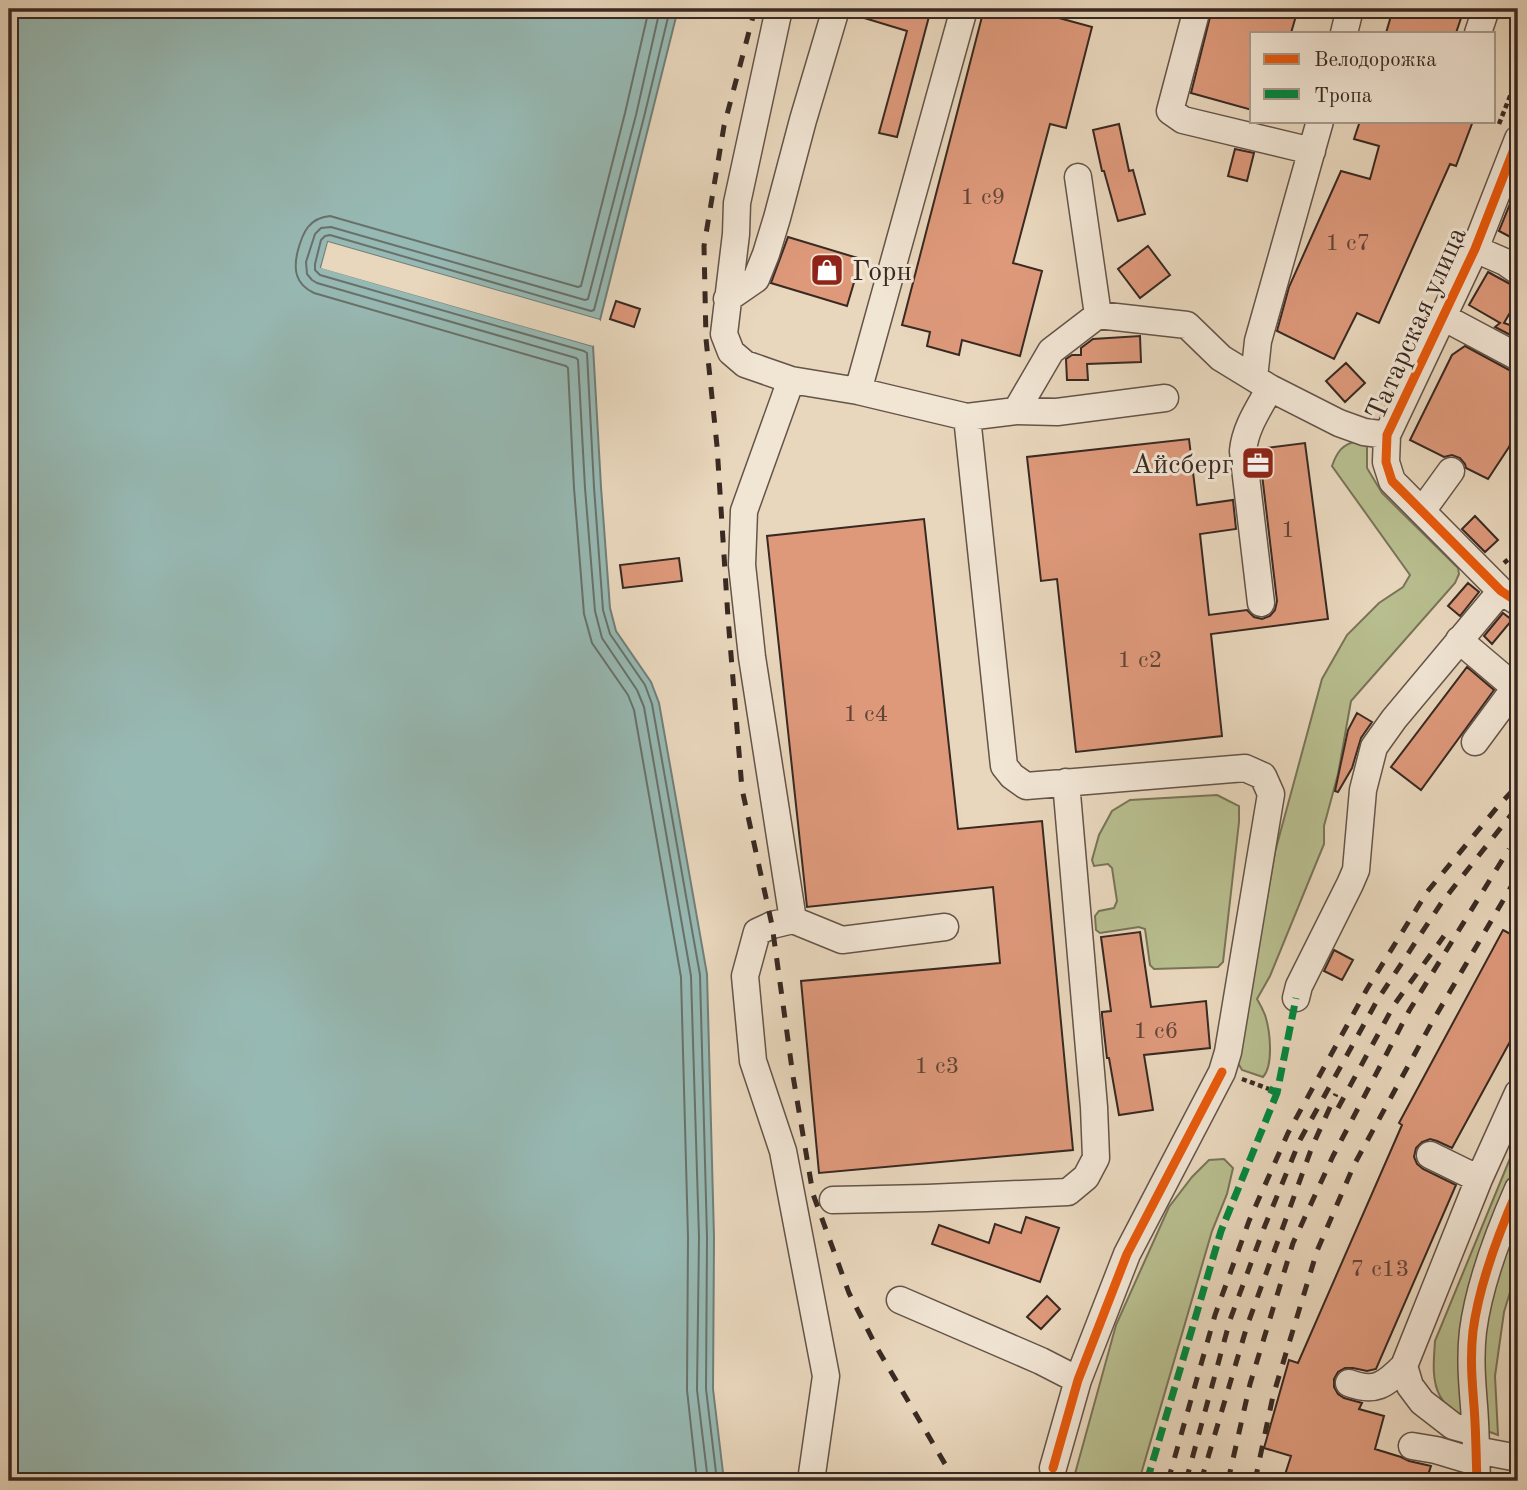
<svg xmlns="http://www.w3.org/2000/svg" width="1527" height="1490" viewBox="0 0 1527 1490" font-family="'Old Standard TT',serif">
<rect width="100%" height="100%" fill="#e9d7bd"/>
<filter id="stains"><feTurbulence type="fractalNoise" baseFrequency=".00286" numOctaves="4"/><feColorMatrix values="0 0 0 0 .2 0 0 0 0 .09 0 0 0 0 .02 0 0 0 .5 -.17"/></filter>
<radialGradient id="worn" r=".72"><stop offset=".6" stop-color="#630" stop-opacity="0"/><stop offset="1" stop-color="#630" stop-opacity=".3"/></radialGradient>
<!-- green -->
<path fill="#b8be8f" stroke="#787458" stroke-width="2" d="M1358,441L1367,447V468L1382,493L1458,568L1459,574L1455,583L1351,701L1338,774L1324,826V844L1270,976L1257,999C1260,1004 1263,1010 1265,1015C1270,1030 1274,1065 1263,1077L1242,1070L1238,1063L1275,852L1322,679L1347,635L1379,603L1403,587L1410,575L1332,466C1337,452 1342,444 1358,441Z
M1217,795L1239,806V822L1223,962L1218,967L1154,969L1150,965L1145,929L1139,927L1100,933L1096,930L1095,916L1099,911L1114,908L1117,901L1112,868L1108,864L1094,866L1092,860L1099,835L1112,811L1130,800Z
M1518,1139V1161L1493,1218L1463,1414L1458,1418C1452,1411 1444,1404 1440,1396C1431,1380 1434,1358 1435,1341Z
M1224,1159L1233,1168L1227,1194L1212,1231L1139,1481H1073L1116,1325L1169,1207L1192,1177L1209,1160Z
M1518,1215V1266L1504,1312L1495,1376L1498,1435L1487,1431C1485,1400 1483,1370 1485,1340C1489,1297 1505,1255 1518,1215Z"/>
<!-- water -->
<path fill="#97b9b3" stroke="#717f79" stroke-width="2" d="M9,9H678L600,320L328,242L321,267L593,346L601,487L610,608L616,631L651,682L659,703L707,974L714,1237L713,1389L724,1481H9Z"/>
<!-- pier -->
<path fill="#e9d7bd" d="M328,242L600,320L599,324L330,246L325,265L594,343L593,346L321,268Z"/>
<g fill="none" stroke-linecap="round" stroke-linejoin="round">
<!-- shore -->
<path stroke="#68716a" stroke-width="2" d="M649,9L625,113L581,286L578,287L330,216C309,218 303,232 298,250C293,269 295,284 314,293L566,366L568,368L574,488L584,614L592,643L628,695L634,710L681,977L688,1237L687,1390L697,1481
M660,9L636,115L588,299L585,300L331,227L321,228L315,234L306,262L307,274L312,280L317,283L576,358L578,360L585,488L595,611L602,638L637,690L644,707L691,976L699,1237L697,1390L708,1481
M670,9L644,117L594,310L591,311L330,235L325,236L321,240L315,264V270L320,275L584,351L587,353L594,487L603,610L610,634L645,685L652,704L700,975L707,1237L706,1389L717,1481"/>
</g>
<!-- building -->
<path fill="#de997b" stroke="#382922" stroke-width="2" d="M851,9H931L897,137L879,133L907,31L851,14Z
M984,9H1061L1059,18L1092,27L1066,128L1050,124L1013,263L1042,271L1020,356L962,340L959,355L927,346L930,332L902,325Z
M1212,9H1298L1291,33H1252V110L1191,93Z
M1393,9H1464L1456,33H1386Z
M1360,121H1473L1456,166L1450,164L1379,323L1357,313L1334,359L1277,331L1289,287L1341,171L1370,179L1379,146L1354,139Z
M1119,124L1129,171L1133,170L1145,214L1118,221L1104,171H1102L1093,130Z
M1235,149L1254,153L1247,181L1228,176Z
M1518,184V241L1499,231Z
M788,237L861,259L847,306L771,283Z
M1148,246L1170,275L1140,298L1118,269Z
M1488,272L1510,284L1518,287V299L1504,323L1518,328V339L1495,327L1500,323L1469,305Z
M616,301L640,309L634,327L610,319Z
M1140,336L1141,362L1087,364L1088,380H1067L1066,359L1072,355H1081V348L1093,339Z
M1465,346L1511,371L1518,373V424L1509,447L1488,479L1466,468L1465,464L1460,458L1452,455L1444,457L1410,440L1452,355Z
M1346,363L1365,383L1345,402L1326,381Z
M1189,439L1197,505L1233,500L1236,529L1200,534L1209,615L1247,610L1254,617L1262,619L1270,616L1275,610L1277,601L1259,449L1305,443L1328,619L1211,634L1222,736L1076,752L1057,579L1041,581L1027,457Z
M1475,516L1498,540L1485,552L1462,529Z
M924,519L958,829L1042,821L1073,1150L819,1173L801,981L1000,963L993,887L807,907L767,536Z
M679,558L682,581L623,588L620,565Z
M1468,583L1479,592L1460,616L1448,606Z
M1503,613L1512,620L1492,644L1484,636Z
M1467,667L1494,690L1421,790L1391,767Z
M1357,713L1372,722L1361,738L1352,768L1338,792L1335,791L1348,730Z
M1503,930L1518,938V1027L1452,1148L1437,1141L1430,1139L1422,1142L1416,1148L1414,1157L1417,1164L1423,1169L1456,1185L1376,1369L1367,1371L1353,1368H1345L1338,1372L1334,1379V1387L1338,1394L1344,1398L1362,1403L1359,1409L1384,1416L1375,1449L1401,1457L1409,1461L1431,1466L1426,1481H1283L1291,1456L1264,1448L1289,1360L1298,1363L1402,1125L1399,1123Z
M1140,932L1151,1007L1206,1001L1210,1048L1144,1055L1153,1110L1119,1115L1109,1058H1107L1102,1015V1012L1111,1011L1101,937Z
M1334,950L1353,960L1342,980L1324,971Z
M1026,1217L1059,1228L1040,1282L932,1244L939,1225L989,1243L995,1224L1021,1233Z
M1047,1296L1060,1309L1041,1329L1027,1317Z"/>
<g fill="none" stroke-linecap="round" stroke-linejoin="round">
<defs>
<path id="minor" d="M779,9L737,203L736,234L724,334L731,352L745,364L791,380L858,391L967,417L1016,411L1051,351L1098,315L1187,325L1221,358L1270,388L1339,423L1364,432L1387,435
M1197,9L1170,111L1183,120L1312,151
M1344,33L1350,9
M1478,33L1486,9
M1518,139L1475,249L1387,435L1386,462L1392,481L1501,591L1518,602
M1078,177L1098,315
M1475,249L1505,262L1518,271
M727,299L756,279L766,254L777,218L803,120L836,9
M1443,317L1518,357
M1254,378L1258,341L1320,121
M791,380L744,511L742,565L752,657L793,920L842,940L945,927
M858,391L964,9
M1016,411L1057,412L1165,398
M967,417L1004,766L1012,776L1026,786L1245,768L1263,776L1271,794L1228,1052L1222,1072L1127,1254L1078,1380L1053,1468
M1422,511L1451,471
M1261,603L1243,451C1245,428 1259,408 1270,388
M1459,640L1511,684L1512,692L1475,742
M793,920L772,925L757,932L745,976L753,1061L783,1151L826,1376L811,1481
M1296,998L1299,986L1350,884L1356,870L1363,790L1374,747L1394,719L1501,591
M1430,1155L1479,1179
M833,1200L927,1198L1068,1192L1086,1177L1096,1158L1094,1107L1066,782
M900,1300L1041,1361L1078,1380
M1349,1383C1375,1393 1385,1385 1404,1366
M1475,1432L1453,1426L1422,1402L1410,1386L1404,1366L1479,1179L1518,1093
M1412,1446L1436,1450L1476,1462
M1476,1450L1518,1458
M1477,1481C1476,1456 1476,1431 1474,1406C1472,1381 1470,1357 1473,1331C1479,1285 1499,1232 1518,1189"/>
</defs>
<!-- minor casing -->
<use href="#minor" stroke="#645449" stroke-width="29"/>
<!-- path -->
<path stroke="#382922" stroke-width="4.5" stroke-dasharray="5 3.5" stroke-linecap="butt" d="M1499,124L1518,76
M1504,563L1518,551
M1242,1079L1269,1089"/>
<!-- minor -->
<use href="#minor" stroke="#f1e5d4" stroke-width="26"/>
<!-- rail -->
<path stroke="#382922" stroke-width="5" stroke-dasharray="12 12" stroke-linecap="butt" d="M755,9L724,126L704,246L706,339L717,446L728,618L742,789L772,925L793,1076L813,1194L849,1293L877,1348L955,1481
M1338,1108L1394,1005L1444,936
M1168,1481L1215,1315L1249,1221L1288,1133L1367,989L1427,892L1499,805L1518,785
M1186,1481L1230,1320L1264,1228L1300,1140L1378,999L1442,902L1518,806
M1201,1481L1247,1326L1312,1147L1336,1094
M1228,1481L1250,1384L1293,1243L1333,1156L1409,1011L1509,849
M1255,1481L1273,1396L1317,1251L1354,1165L1431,1024L1518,875"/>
<!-- quiet -->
<path stroke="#00873e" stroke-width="7" stroke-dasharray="14 7" stroke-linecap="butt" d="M1269,1089L1277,1093L1296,998
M1147,1481L1221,1231L1277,1093"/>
<defs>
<path id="cycleway" d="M1518,139L1475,249L1387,435L1386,462L1392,481L1501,591L1518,602
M1053,1468L1078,1380L1127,1254L1222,1072
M1477,1481C1476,1456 1476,1431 1474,1406C1472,1381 1470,1357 1473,1331C1479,1285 1499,1232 1518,1189"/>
</defs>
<!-- cycleway casing -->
<use href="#cycleway" stroke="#f1e5d4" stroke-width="13"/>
<!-- cycleway -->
<use href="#cycleway" stroke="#e8590c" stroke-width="9"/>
</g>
<!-- icons -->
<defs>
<symbol id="shop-square" viewBox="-11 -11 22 22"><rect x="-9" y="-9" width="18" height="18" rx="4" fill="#8f2418" stroke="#f1e5d4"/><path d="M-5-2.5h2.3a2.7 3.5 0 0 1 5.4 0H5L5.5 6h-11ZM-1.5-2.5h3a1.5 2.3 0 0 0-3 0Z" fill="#fff"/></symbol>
<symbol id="office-square" viewBox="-11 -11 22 22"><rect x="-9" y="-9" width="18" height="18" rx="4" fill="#8f2418" stroke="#f1e5d4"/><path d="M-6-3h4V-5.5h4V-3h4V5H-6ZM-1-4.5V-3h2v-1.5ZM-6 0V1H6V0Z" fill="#fff"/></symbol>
</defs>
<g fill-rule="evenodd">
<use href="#shop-square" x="808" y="251" width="38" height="38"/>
<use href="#office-square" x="1239" y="444" width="38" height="38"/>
</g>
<g text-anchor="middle" stroke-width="6" stroke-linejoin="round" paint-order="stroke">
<!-- number labels -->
<g font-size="24" fill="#624538">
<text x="983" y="204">1 с9</text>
<text x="1348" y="250">1 с7</text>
<text x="1288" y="537">1</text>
<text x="1140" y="667">1 с2</text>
<text x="866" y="721">1 с4</text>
<text x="1156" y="1038">1 с6</text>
<text x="937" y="1073">1 с3</text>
<text x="1380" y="1276">7 с13</text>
</g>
<!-- poi labels -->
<g font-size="28" fill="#382922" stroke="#f1e5d4" text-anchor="start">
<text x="852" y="280">Горн</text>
<text x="1234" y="473" text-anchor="end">Айсберг</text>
</g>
<!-- street labels -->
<g font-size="28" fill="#382922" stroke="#f1e5d4">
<text transform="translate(1415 323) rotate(-66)" y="10">Татарская улица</text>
</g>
</g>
<!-- margin -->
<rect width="1527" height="1490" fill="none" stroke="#e9d7bd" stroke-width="35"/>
<rect x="10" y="10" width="1506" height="1469" fill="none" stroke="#382922" stroke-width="3.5"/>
<rect x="18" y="18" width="1492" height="1455" fill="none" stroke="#382922" stroke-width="2"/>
<!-- legend -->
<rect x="1250" y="32" width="245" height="91" fill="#f1e5d4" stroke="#a79a8d" stroke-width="2"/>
<rect x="1264" y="54" width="35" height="10" fill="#e8590c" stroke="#a79a8d" stroke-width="2"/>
<text x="1314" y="66" font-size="21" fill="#382922">Велодорожка</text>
<rect x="1264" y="89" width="35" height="10" fill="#00873e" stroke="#a79a8d" stroke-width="2"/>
<text x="1314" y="102" font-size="21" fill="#382922">Тропа</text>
<rect width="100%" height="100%" filter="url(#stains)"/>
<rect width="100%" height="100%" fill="url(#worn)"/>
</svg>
